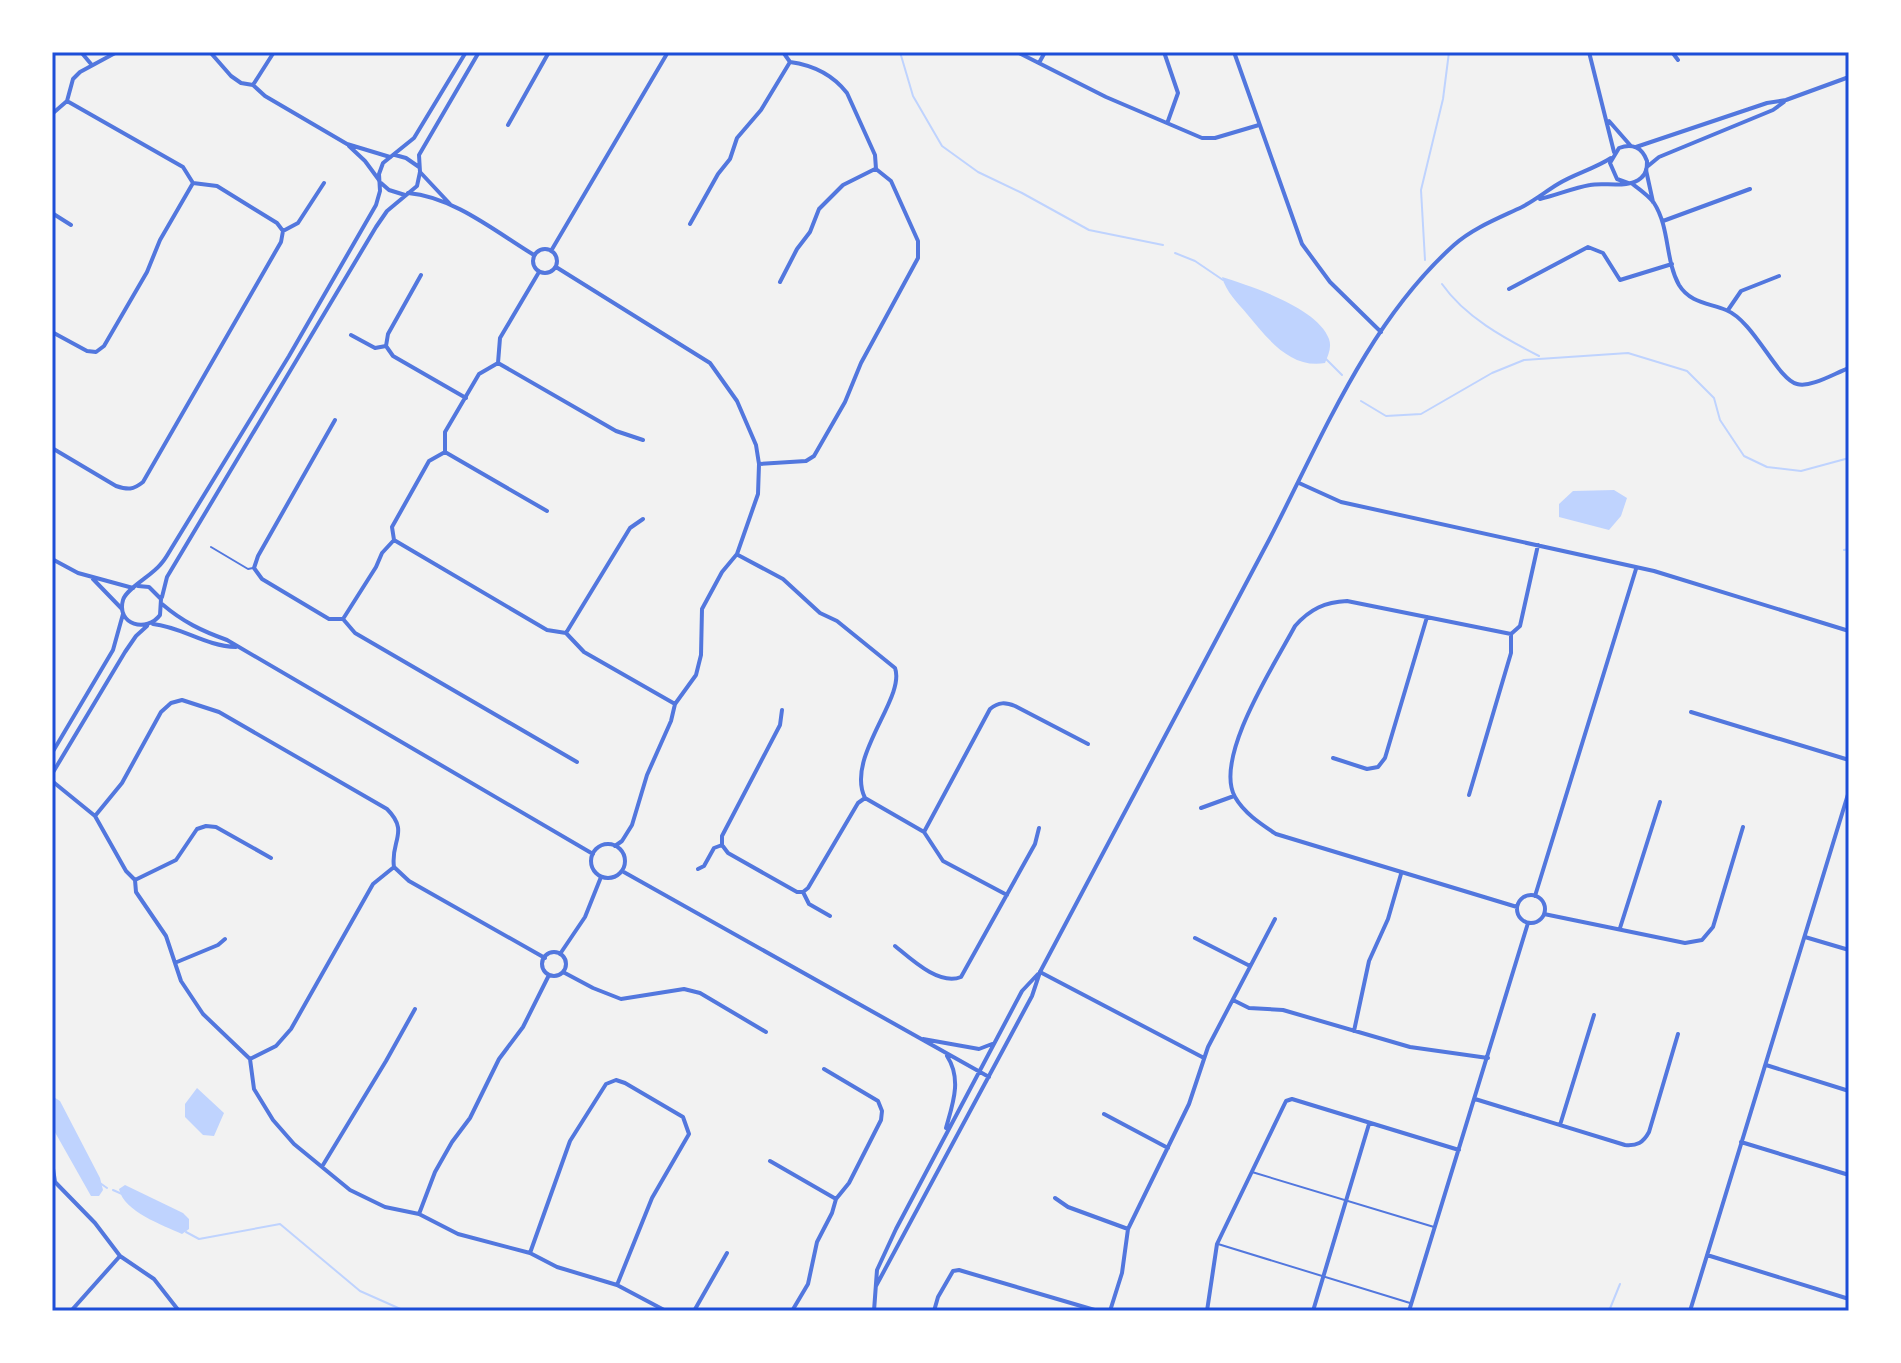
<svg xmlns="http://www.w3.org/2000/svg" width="1901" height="1363" viewBox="0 0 1901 1363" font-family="Commissioner,sans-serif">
<rect width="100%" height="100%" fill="#f2f2f2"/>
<!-- water -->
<path fill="#bfd3fe" d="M1222,277C1251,286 1318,308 1329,339C1332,348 1328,355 1325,363C1290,369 1267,338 1247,314C1238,303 1226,292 1222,277Z
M1614,490L1627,498L1621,516L1609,530L1559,517V504L1573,491Z
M197,1088L224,1113L214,1136L203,1135L185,1117V1104Z
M52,1096L60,1101L100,1178L103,1190L99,1196H91L52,1127Z
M125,1185L183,1213L189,1219V1229L182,1234C163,1225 124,1212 119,1189Z"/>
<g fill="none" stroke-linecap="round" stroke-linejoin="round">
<!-- stream -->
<path stroke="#bfd3fe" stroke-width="2" d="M900,52L913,96L942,146L978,172L1022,193L1089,230L1163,245
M1175,253L1195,261L1223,280
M1425,260L1421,190L1443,99L1449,52
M1442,284C1465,317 1504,338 1539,356
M1326,359L1342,375
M1361,401L1386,416L1421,414L1492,373L1524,360L1628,353L1687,371L1714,398L1720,420L1744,456L1767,467L1801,471L1849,458
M1844,550L1849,549
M100,1183L107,1188
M113,1190L122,1194
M186,1232L199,1239L280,1224L360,1291L405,1311
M1609,1311L1620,1284"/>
<!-- service -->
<path stroke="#5277de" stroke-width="2" d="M211,547L248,569L253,568
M1252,1172L1434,1227
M1218,1244L1410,1303"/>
<!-- minor -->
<path stroke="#5277de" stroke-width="4" d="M81,52L91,64
M210,52L231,76L241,83L253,85L265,96L347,144L390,157
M1017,52L1106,97L1202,138H1215L1259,125
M1164,52L1178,93L1168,121
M1589,52L1614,152
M1672,52L1678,60
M1039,63L1045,52
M253,85L274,52
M52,114L67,101L73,79L80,72L117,52
M1609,121L1630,145
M508,125L549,52
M349,146L365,161L379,180
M1849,160V171
M1646,170L1653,202
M420,172L450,204
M1631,183C1639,189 1648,195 1654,203C1670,228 1665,260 1679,285C1690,303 1709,303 1726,310C1754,321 1777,379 1797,384C1811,388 1835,373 1849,368
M408,193C454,197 496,232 534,255
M52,213L71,225
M1663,221L1750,189
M690,224L718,174L730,159L737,138L761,110L790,62
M283,231L298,223L324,183
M533 261a12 12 0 1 1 24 0a12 12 0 1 1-24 0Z
M551,251L668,52
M556,267L710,363L737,401L756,445L759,464L758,494L737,554L722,572L702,609L701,655L696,675L675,704L671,721L647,775L632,825L622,841L615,846
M539,272L500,338L498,363L479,374L445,432V452L429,461L392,527L394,540L547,630L566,633L584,652L675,704
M421,275L388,334L386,346L393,356L466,398
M780,282L797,249L810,232L819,209L843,185L875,169
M1509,289L1588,247L1603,253L1620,280L1672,264
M1728,310L1741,291L1779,276
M52,332L87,351L96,352L104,346L147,272L160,240L193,183
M351,335L375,348L386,346
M498,363L616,431L643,440
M335,420L258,556L254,568L262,579L329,619H343L376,567L382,553L394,540
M52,448L116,486C128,490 133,490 143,482L281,242L283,231L277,223L217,186L193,183L183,167L67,101
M445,452L547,511
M759,464L806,461L814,456L845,402L861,363L918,258V241L891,181L876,169L875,155L847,93C833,75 812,65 790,62L783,52
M1299,483L1341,502L1654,571L1849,631
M738,555L783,579L820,613L837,621L895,668C906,698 845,757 865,798L924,832L943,861L1007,895
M52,559L78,573L133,588
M93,579L122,609
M343,619L355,633L577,762
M566,633L630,528L643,519
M782,710L780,725L722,836V845L728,853L797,892H803L808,888L858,803L865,798
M1691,712L1849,760
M1333,758L1367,769L1378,767L1385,758L1427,617
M52,781L95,816L126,871L135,880L136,892L166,936L181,981L203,1014L250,1059L254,1089L273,1120L294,1144L350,1190L385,1207L419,1214L458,1234L530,1253L557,1267L617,1285L666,1311
M1469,795L1511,653V634
M1201,808L1234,796
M95,816L122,783L161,712L171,703L182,700L219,712L387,809C410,832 390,841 394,867L373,884L291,1029L276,1046L250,1059
M924,832L990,709C999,702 1005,702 1015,706L1088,744
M394,867L409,881L545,958
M698,869L704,866L714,848L722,845
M135,880L176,860L197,829L206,826L216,827L271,858
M803,892L809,904L830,916
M1517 909a14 14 0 1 1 28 0a14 14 0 1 1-28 0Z
M1535,896L1636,569
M1517,907L1276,834C1261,824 1244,813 1235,797C1213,758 1276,662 1295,626C1310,609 1325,602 1347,601L1511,634L1520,626L1538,545
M1544,914L1685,943L1702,940L1713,927L1743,827
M1620,928L1660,802
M1805,937L1849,950
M1195,938L1250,966
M895,946C911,959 939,986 961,977L1035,844L1039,828
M542 964a12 12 0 1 1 24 0a12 12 0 1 1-24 0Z
M560,954L585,917L601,877
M177,962L218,945L225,939
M563,972L593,988L621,999L684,989L700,993L766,1032
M1040,972L1204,1058
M1233,1000L1249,1008L1283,1010L1410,1047L1488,1058
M1354,1031L1369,961L1388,919L1401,874
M1766,1065L1849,1091
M1475,1099L1625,1145C1637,1146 1643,1143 1649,1132L1678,1034
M1104,1114L1168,1148
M1560,1125L1594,1015
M1741,1142L1849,1175
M770,1161L836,1199
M52,1162L55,1182L95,1223L120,1256L154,1279L179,1311
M323,1165L386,1061L415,1009
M1055,1198L1068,1207L1128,1229
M419,1214L435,1172L452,1142L470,1118L499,1059L523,1027L549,975
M530,1253L570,1141L606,1084L616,1080L625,1083L683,1117L689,1134L652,1198L617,1285
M1707,1255L1849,1299
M71,1311L120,1256
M694,1311L727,1253
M792,1311L808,1284L817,1242L832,1213L836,1199L849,1183L881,1120L882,1111L878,1101L824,1069
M934,1311L938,1297L953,1271L959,1270L1098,1311
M1110,1311L1122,1273L1128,1229L1189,1104L1208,1047L1275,919
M1207,1311L1217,1244L1286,1101L1292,1099L1459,1150
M1313,1311L1369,1124
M1409,1311L1528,923
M1690,1311L1849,791"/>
<!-- tertiary -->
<path stroke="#5277de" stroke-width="4" d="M1234,52L1302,244L1330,282L1381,332
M1636,147L1767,103L1786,100L1849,77
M395,155L406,158L419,167
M1648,166L1659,157L1773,110L1784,102
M381,183L389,190L405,195
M1540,199C1557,195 1573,188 1590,185C1604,182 1629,189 1641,178C1647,173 1647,167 1647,161C1642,147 1632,143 1619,148L1610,163L1617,179L1628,183
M138,586L149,587L161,599L160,615C147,633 116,625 123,600C126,589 151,576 160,565C165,560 168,554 171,549L289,356L376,205L380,191L379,174L383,163L414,138L466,52
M162,597L167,577L376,227L387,211L417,186L420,172L419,155L479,52
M162,604C183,622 202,631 227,640L593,854
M153,624C182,627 205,646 236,647
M52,753L113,650L123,614
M52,774L125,652L136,636L147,626
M591 861a17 17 0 1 1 34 0a17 17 0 1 1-34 0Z
M622,871L989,1077
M923,1039L979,1049L992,1044
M946,1128C953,1103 962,1079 947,1056
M876,1286L1032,996L1040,972C1117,829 1193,685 1269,540C1321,440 1367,323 1454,245C1473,228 1499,218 1522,207C1535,200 1545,192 1558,184C1574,174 1594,169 1611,158
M874,1311L877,1270L896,1229L1022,991L1038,974"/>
</g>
<!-- border -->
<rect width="1901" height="1363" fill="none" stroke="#ffffff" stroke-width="108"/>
<rect x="54" y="54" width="1793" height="1255" fill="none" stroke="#1d4ed8" stroke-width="3"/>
</svg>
